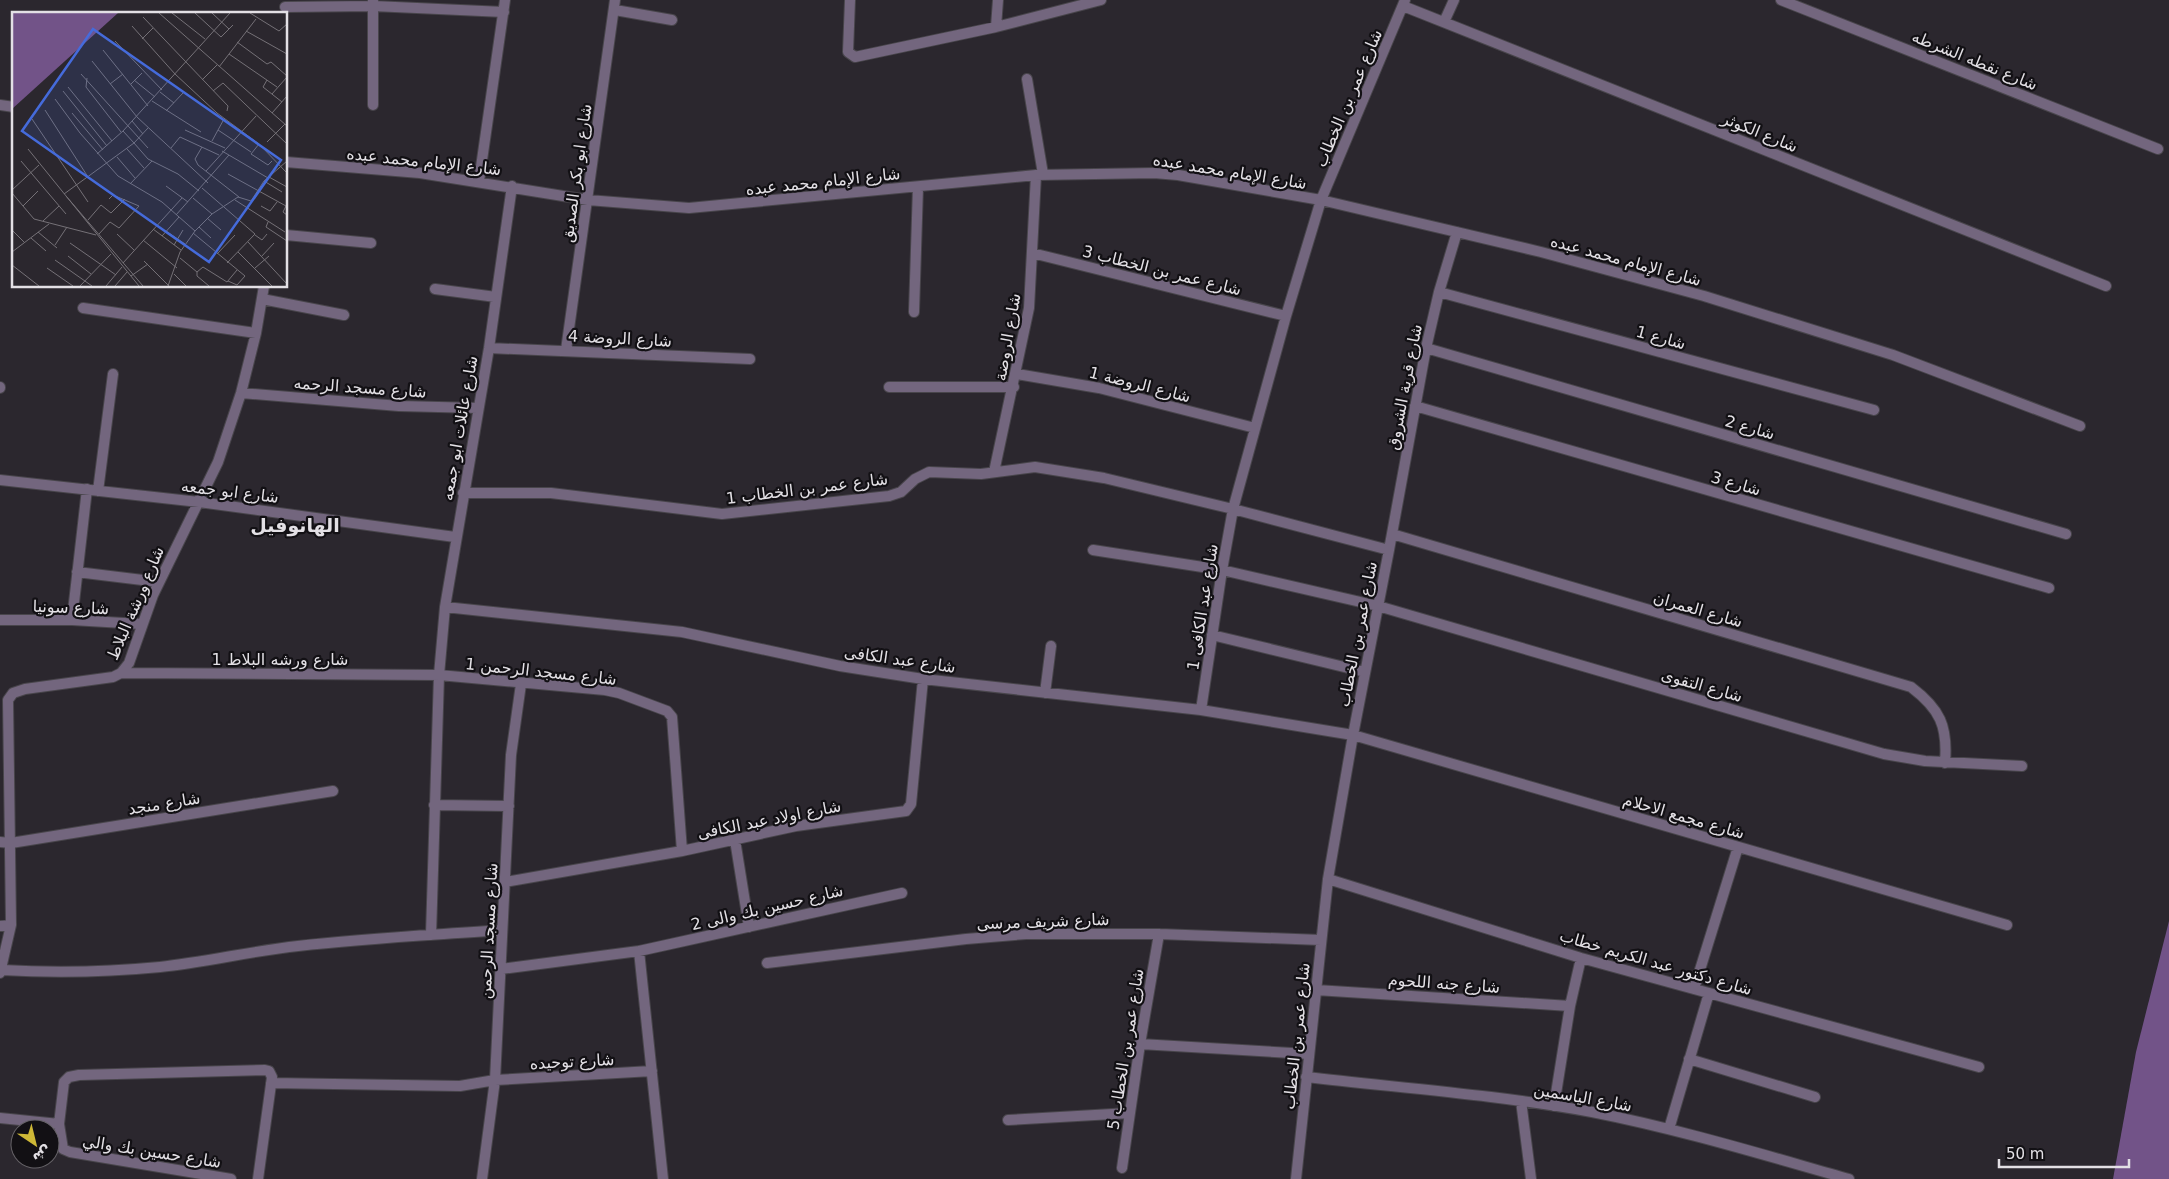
<svg xmlns="http://www.w3.org/2000/svg" width="2169" height="1179" viewBox="0 0 2169 1179" font-family="'DejaVu Sans',Vazirmatn,sans-serif">
<rect width="100%" height="100%" fill="#2b272e"/>
<!-- water -->
<path fill="#725388" d="M2169,921V1179H2113L2136,1052Z"/>
<g fill="none" stroke-linecap="round" stroke-linejoin="round">
<defs>
<path id="minor" d="M850,0L848,52L855,57L996,27L1101,0
M1781,0L2158,149
M1403,6L2106,286
M285,7L373,6L504,12
M615,10L672,20
M1444,22L1454,0
M996,27L998,0
M1027,79L1043,174
M0,105L14,107
M373,105V1
M286,162L420,173L588,200L689,208L1036,175L1154,173L1178,175L1321,200L1541,252L1704,296L1893,355L2080,426
M479,181L505,0
M286,235L371,243
M1032,253L1286,316
M435,289L496,297
M1439,292L1874,410
M262,299L344,315
M83,308L256,333
M914,312L918,187
M489,348L750,359
M1426,348L2066,534
M566,350L615,0
M1017,374L1099,388L1255,428
M889,387H1014
M0,388V387
M241,393L399,406L478,408
M1415,406L2049,588
M994,472L1029,308L1036,175
M0,480L199,502L455,537
M98,491L113,374
M463,493H551L722,514L889,496L901,492L915,479L929,472L981,474L1035,467L1104,478L1233,509L1222,570L1201,710
M1392,534L1911,687C1940,709 1948,726 1945,763
M1093,550L1222,570L1378,606L1884,754L1925,761L2022,766
M1389,550L1426,348L1439,292L1457,232
M77,572L159,582
M445,607L682,632L840,666L923,679L1201,710L1353,735L2007,925
M0,620H72L141,624
M72,620L87,489
M1212,635L1365,672
M121,673L439,675L605,690L619,693L667,711L672,717L682,851
M1045,693L1051,646
M434,805L509,806
M735,840L749,927
M0,842L11,843L333,791
M1328,879L1581,958L1979,1067
M505,882L682,851L796,826L906,811L911,804L923,679
M0,926L11,925
M431,935L439,675L445,607L489,348L512,186
M639,951L663,1179
M767,963L966,939L1026,934H1159L1321,940
M501,969L639,951L902,893
M2,970C54,973 107,972 160,967C206,962 252,951 298,946C366,938 434,935 502,930
M0,973L11,925L8,700L13,693L25,689L113,677L121,673L129,663L153,595L218,462L241,393L256,333L264,286
M1694,989L1738,847
M1316,990L1570,1006
M1140,1044L1309,1054
M1689,1059L1815,1097
M1306,1077C1401,1088 1498,1095 1592,1112C1679,1129 1764,1155 1849,1179
M271,1083L460,1086L495,1080L652,1071
M1521,1101L1531,1179
M1554,1106L1570,1006L1581,958
M0,1118L59,1124
M1008,1120L1130,1113
M1669,1129L1709,993
M1122,1168L1140,1044L1159,934
M231,1179L70,1152L63,1149L59,1124L64,1082L69,1077L79,1075L265,1070L269,1071L272,1077L258,1179
M482,1179L495,1080L511,755L521,684
M1296,1179L1328,879L1353,735L1389,550L1233,509L1286,316L1321,200L1405,0"/>
</defs>
<!-- minor casing -->
<use href="#minor" stroke="#48454b" stroke-width="12"/>
<!-- minor -->
<use href="#minor" stroke="#73667e" stroke-width="10"/>
</g>
<g text-anchor="middle" stroke-width="4.5" stroke-linejoin="round" paint-order="stroke">
<!-- street labels -->
<g font-size="16" fill="#e3e0e5" stroke="#121014">
<text transform="translate(1975 60) rotate(22)" y="6">شارع نقطه الشرطه</text>
<text transform="translate(1348 98) rotate(-67)" y="6">شارع عمر بن الخطاب</text>
<text transform="translate(1760 132) rotate(22)" y="6">شارع الكوثر</text>
<text transform="translate(424 161) rotate(6)" y="6">شارع الإمام محمد عبده</text>
<text transform="translate(1230 171) rotate(9)" y="6">شارع الإمام محمد عبده</text>
<text transform="translate(576 173) rotate(-82)" y="6">شارع ابو بكر الصديق</text>
<text transform="translate(823 181) rotate(-6)" y="6">شارع الإمام محمد عبده</text>
<text transform="translate(1626 260) rotate(15)" y="6">شارع الإمام محمد عبده</text>
<text transform="translate(1162 270) rotate(14)" y="6">شارع عمر بن الخطاب 3</text>
<text transform="translate(1007 337) rotate(-80)" y="6">شارع الروضة</text>
<text transform="translate(1661 337) rotate(15)" y="6">شارع 1</text>
<text transform="translate(620 338) rotate(3)" y="6">شارع الروضة 4</text>
<text transform="translate(1140 384) rotate(14)" y="6">شارع الروضة 1</text>
<text transform="translate(360 387) rotate(4)" y="6">شارع مسجد الرحمه</text>
<text transform="translate(1404 387) rotate(-79)" y="6">شارع قرية الشروق</text>
<text transform="translate(1750 427) rotate(16)" y="6">شارع 2</text>
<text transform="translate(459 428) rotate(-80)" y="6">شارع عائلات ابو جمعه</text>
<text transform="translate(1736 483) rotate(16)" y="6">شارع 3</text>
<text transform="translate(807 488) rotate(-7)" y="6">شارع عمر بن الخطاب 1</text>
<text transform="translate(230 491) rotate(7)" y="6">شارع ابو جمعه</text>
<text transform="translate(135 603) rotate(-67)" y="6">شارع ورشة البلاط</text>
<text transform="translate(71 607) rotate(2)" y="6">شارع سونيا</text>
<text transform="translate(1202 607) rotate(-81)" y="6">شارع عبد الكافى 1</text>
<text transform="translate(1698 609) rotate(16)" y="6">شارع العمران</text>
<text transform="translate(1357 634) rotate(-79)" y="6">شارع عمر بن الخطاب</text>
<text x="280" y="665">شارع ورشه البلاط 1</text>
<text transform="translate(900 659) rotate(8)" y="6">شارع عبد الكافى</text>
<text transform="translate(541 671) rotate(6)" y="6">شارع مسجد الرحمن 1</text>
<text transform="translate(1702 685) rotate(16)" y="6">شارع التقوى</text>
<text transform="translate(164 803) rotate(-9)" y="6">شارع منجد</text>
<text transform="translate(1684 816) rotate(16)" y="6">شارع مجمع الاحلام</text>
<text transform="translate(769 819) rotate(-11)" y="6">شارع اولاد عبد الكافى</text>
<text transform="translate(767 907) rotate(-13)" y="6">شارع حسين بك والى 2</text>
<text transform="translate(1043 921) rotate(-2)" y="6">شارع شريف مرسى</text>
<text transform="translate(488 931) rotate(-87)" y="6">شارع مسجد الرحمن</text>
<text transform="translate(1656 962) rotate(16)" y="6">شارع دكتور عبد الكريم خطاب</text>
<text transform="translate(1444 983) rotate(4)" y="6">شارع جنه اللحوم</text>
<text transform="translate(1296 1036) rotate(-84)" y="6">شارع عمر بن الخطاب</text>
<text transform="translate(1125 1049) rotate(-81)" y="6">شارع عمر بن الخطاب 5</text>
<text transform="translate(572 1061) rotate(-3)" y="6">شارع توحيده</text>
<text transform="translate(1583 1097) rotate(10)" y="6">شارع الياسمين</text>
<text transform="translate(152 1151) rotate(9)" y="6">شارع حسين بك والي</text>
</g>
<!-- quarter labels -->
<g font-size="19" font-weight="bold" fill="#e3e0e5" stroke="#121014">
<text x="295" y="532">الهانوفيل</text>
</g>
</g>
<!-- overview -->
<g transform="translate(12 12)">
<rect width="275" height="275" fill="#2b272e"/>
<path d="M0,1H106L0,97Z" fill="#725388"/>
<path fill="none" stroke="#757177" stroke-width="1" d="M147,1L275,114M160,1L193,27M183,1L209,25L221,13M200,1L217,17M238,1L267,19L275,12M131,5L216,94L215,99M120,14L163,62L205,101L247,132L275,161M234,19L275,42M130,27L141,16M103,29L150,78M225,30L255,52L259,50L275,64M91,38L136,94M217,42L265,75M80,49L125,105L196,171M207,55L244,7M69,62L136,136M75,66L74,75L109,120M122,68L143,85M190,68L205,53M255,68L251,75L270,90M98,72L111,62M119,72L130,61M56,75L100,129M51,79L95,134M201,79L211,71L275,132M148,80L162,91M260,82L275,65M43,87L68,121L106,164L150,190L183,219M140,89L189,120M33,98L76,165M154,99L171,81M60,101L91,138M260,101L275,84M20,107L76,190M120,109L131,122M136,116L122,131L136,147L166,162L187,179M173,118L213,136M206,118L239,140M200,129L212,107M255,130L273,112M247,132L239,142L256,153L260,149M190,135L183,147L186,153L227,185M159,136L168,125L207,143M16,137L127,274M115,137L132,156M210,139L256,166M85,142L111,119M105,145L123,166M9,149L54,202M194,159L244,104M216,162L274,194L271,200L275,203M257,165L275,175M252,169L270,180M118,172L140,149M154,174L176,190M190,176L243,222L215,251M0,178L27,153M0,181L22,207L84,223M52,182L122,131L111,119L218,1M54,184L131,274M181,186L200,202M223,188L273,220M11,194L26,179M249,194L258,199L265,190M164,203L217,143M195,206L209,218M76,208L89,193L99,201L113,187M31,209L47,194M256,210L254,215L275,229M187,215L199,226M141,217L169,238M0,218L12,230M154,219L173,232M26,220L45,236M181,221L233,264M87,222L98,210L107,216L127,194L101,183L97,187M105,222L122,238M243,223L250,228L255,222M150,224L167,205M19,226L34,239M131,228L165,256M236,230L275,272M58,231L104,263M43,233L55,215M162,233L171,218M0,240L37,212M226,240L260,274M205,242L223,223M56,244L79,262M249,245L262,231M168,246L185,260L191,255L215,270L225,258M43,248L80,274M132,249L157,274M111,251L170,186M0,253L27,274M35,256L61,274M243,256L257,244M185,260V264L197,274M162,262L174,274M119,264L136,252M216,269L225,273L233,264M68,274L99,242M94,274L110,255M103,274L115,260M156,274L168,240L183,219L200,202L226,185L239,189L252,169L275,149"/>
<path fill="#456bdb" fill-opacity="0.15" stroke="#456bdb" stroke-width="2.5" d="M81,17L269,148L197,250L10,119Z"/>
<rect width="275" height="275" fill="none" stroke="#e3e0e5" stroke-width="2.5"/>
</g>
<!-- north arrow -->
<g transform="translate(35 1144) rotate(145)"><circle r="24" fill="#121014" stroke="#666368"/>
<path d="M0-4L9 19L0 12L-9 19Z" fill="#ceb837"/>
<text y="-8" font-size="14" font-weight="bold" text-anchor="middle" fill="#e3e0e5">ش</text>
</g>
<!-- scale -->
<path d="M1999 1159v8h130v-8" fill="none" stroke="#e3e0e5" stroke-width="2.5"/>
<text x="2006" y="1159" font-size="15" fill="#e3e0e5" stroke="#121014" stroke-width="4" paint-order="stroke">50 m</text>
</svg>
